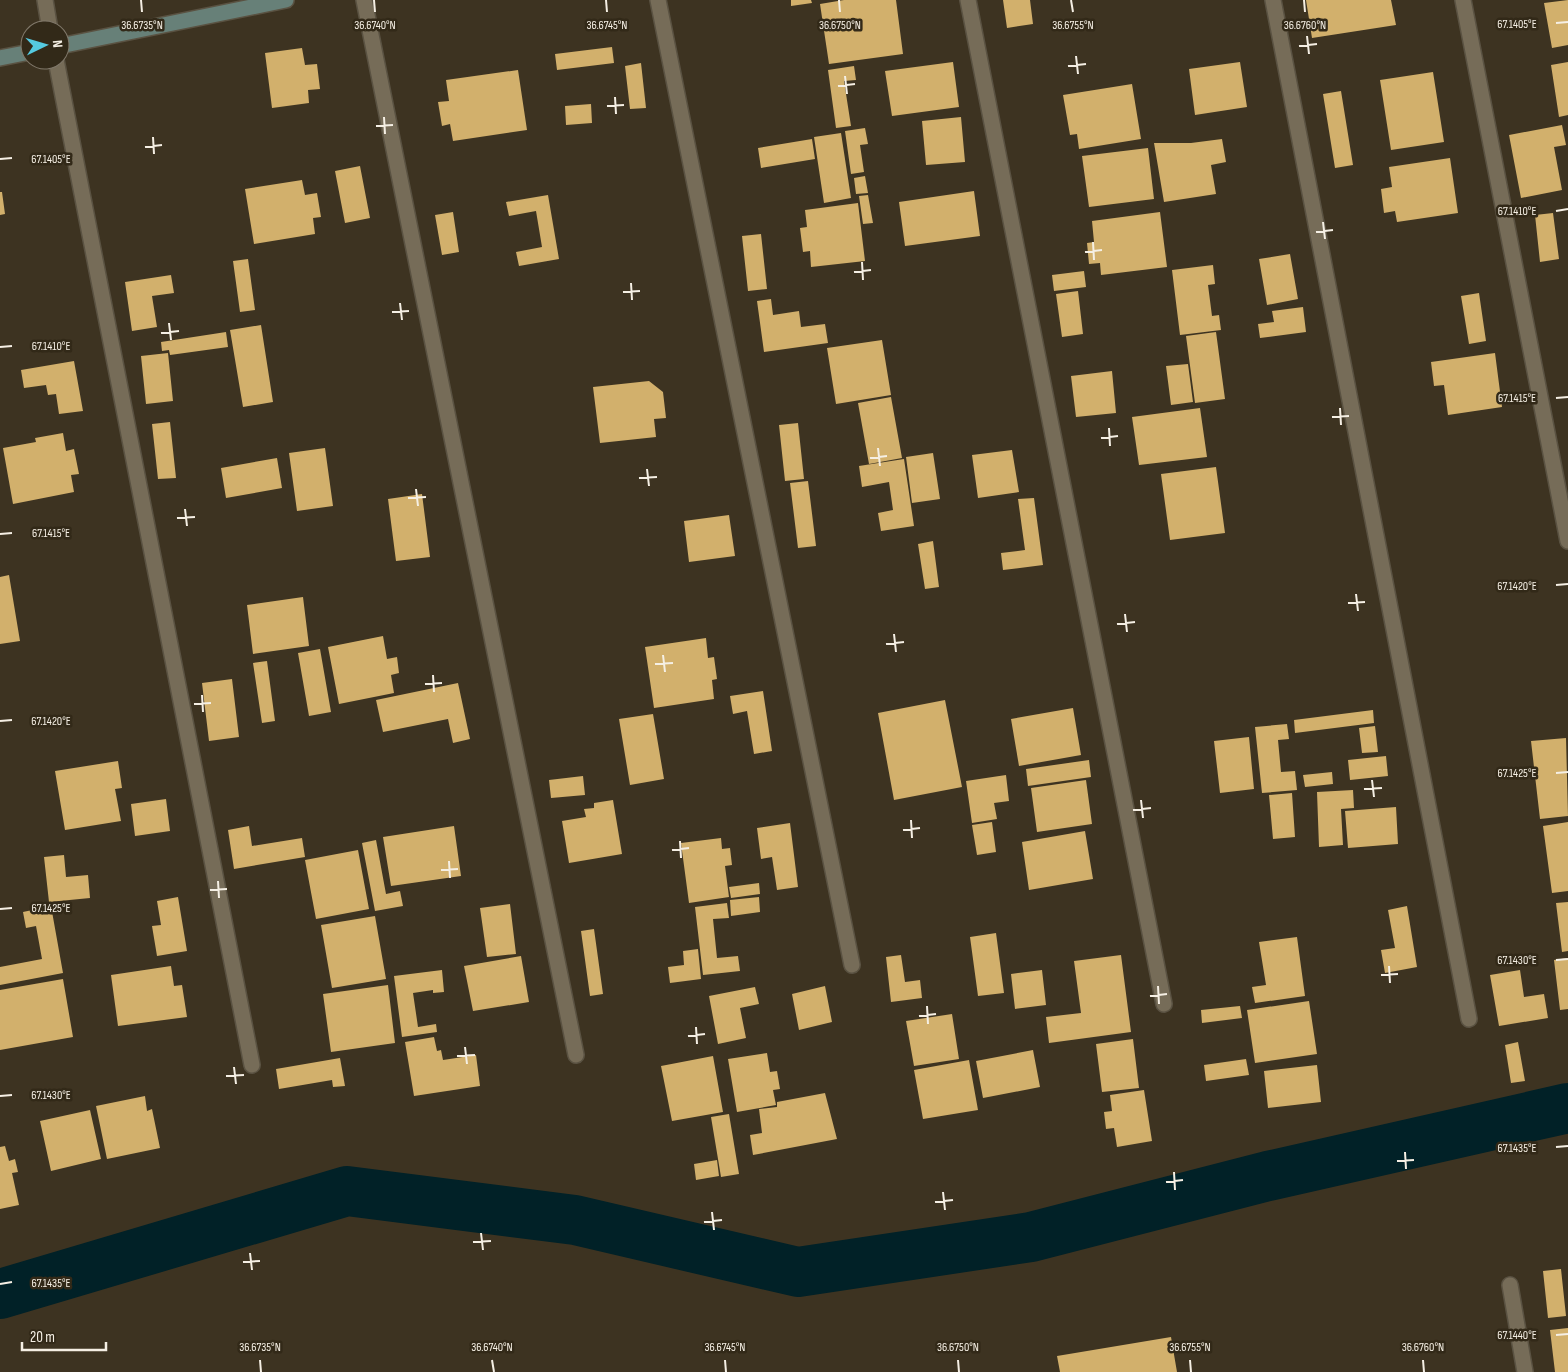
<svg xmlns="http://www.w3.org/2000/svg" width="1568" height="1372" viewBox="0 0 1568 1372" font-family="'Sofia Sans Condensed',sans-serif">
<rect width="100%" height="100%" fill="#3d3321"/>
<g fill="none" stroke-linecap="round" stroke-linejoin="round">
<!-- river -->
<path stroke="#012127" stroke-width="50" d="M0,1294L347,1191L575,1220L798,1272L1031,1237L1268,1176L1568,1108"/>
</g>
<!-- building -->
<path fill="#d2b06c" d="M791,0H811L812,3L791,6Z
M844,0H896L903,54L829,64L820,4Z
M1003,0H1030L1033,24L1007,28Z
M1306,0H1391L1396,25L1312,38Z
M1568,0V45L1552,48L1544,3Z
M612,47L614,63L557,70L555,54Z
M302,48L305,65L317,64L320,89L308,90L309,103L272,108L265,53Z
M953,62L959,107L892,116L885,71Z
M1240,62L1247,107L1195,115L1189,69Z
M1568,62V115L1559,117L1551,65Z
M641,63L646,108L630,109L625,66Z
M854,66L856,80L844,81L851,126L836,128L828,70Z
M518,70L527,130L453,141L450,124L442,126L438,102L449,101L446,80Z
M1433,72L1444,142L1391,150L1380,80Z
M1132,84L1141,139L1079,149L1077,134L1070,135L1063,95Z
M1341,91L1353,165L1335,168L1323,94Z
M591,104L592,123L566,125L565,106Z
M961,117L965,162L926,165L922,121Z
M1562,125L1566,145L1554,147L1562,190L1521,198L1509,135Z
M865,128L868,144L860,145L864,172L851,174L845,131Z
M841,133L851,198L824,203L814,137Z
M812,139L815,159L761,168L758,148Z
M1222,139L1226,162L1211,165L1216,194L1164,202L1154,143H1191Z
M1148,148L1154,199L1089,207L1082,156Z
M1450,158L1458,213L1397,222L1395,211L1384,213L1381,189L1392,187L1389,167Z
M360,166L370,218L345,223L335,171Z
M865,176L868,193L856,194L854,178Z
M302,180L305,195L317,193L321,217L313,218L315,234L254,244L245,189Z
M974,191L980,236L905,246L899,202Z
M0,192H2L5,214L0,215Z
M548,195L559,259L519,266L516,252L542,247L536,211L509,216L506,202Z
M868,195L873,223L863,224L859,196Z
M858,203L865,261L811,267L810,251L803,252L800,228L807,227L805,210Z
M453,212L459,252L442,255L435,215Z
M1160,212L1167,267L1101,275L1100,263L1089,264L1087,243L1094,242L1092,221Z
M1553,213L1559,259L1540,262L1535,215Z
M761,234L767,289L748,291L742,236Z
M1290,254L1298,299L1267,305L1259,259Z
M248,259L255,310L240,312L233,261Z
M1213,265L1215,284L1208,285L1212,316L1219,315L1221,330L1180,335L1172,270Z
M1084,271L1086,287L1054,291L1052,275Z
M171,275L174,293L152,296L157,327L132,331L125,282Z
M1078,291L1083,334L1062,337L1056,294Z
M1479,293L1486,341L1469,344L1461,296Z
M771,299L773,315L799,311L801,327L825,324L828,343L764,352L757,301Z
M1303,307L1306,332L1260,338L1258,324L1274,322L1272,311Z
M261,325L273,402L243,407L230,330Z
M226,332L228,347L170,355L169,350L162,351L161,342Z
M1216,332L1225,399L1195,403L1186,336Z
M882,340L891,395L836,404L827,348Z
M168,353L173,401L146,404L141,356Z
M1495,353L1502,407L1448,415L1444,385L1434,386L1431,362Z
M74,361L83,411L59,414L56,394L48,395L46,385L24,388L21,370Z
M1188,364L1193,402L1171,405L1166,366Z
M1112,371L1116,413L1076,417L1071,376Z
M649,381L663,392L666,418L654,419L656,437L600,443L593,387Z
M891,397L902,458L869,464L858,403Z
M1200,408L1207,457L1139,465L1132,417Z
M170,422L176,478L158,479L152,424Z
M798,423L804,479L785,481L779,425Z
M63,433L66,451L74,449L79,474L71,475L74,492L13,504L3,448L36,442L35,438Z
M325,448L333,506L297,511L289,453Z
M1012,450L1019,492L978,498L972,455Z
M933,453L940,499L912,503L906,457Z
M277,458L282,488L226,498L221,468Z
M904,459L914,526L881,531L878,513L893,510L889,482L862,487L859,466Z
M1216,467L1225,533L1170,540L1161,474Z
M808,481L816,546L798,548L790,483Z
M422,494L430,557L396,561L388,499Z
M1034,498L1043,565L1003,570L1001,553L1025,550L1018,499Z
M729,515L735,556L689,562L684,521Z
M933,541L939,587L925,589L918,544Z
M9,575L20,641L0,644V577Z
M303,597L309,646L253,654L247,605Z
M383,636L387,659L397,657L399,673L391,675L394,693L339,704L328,647Z
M706,638L708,658L714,657L717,679L712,680L714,699L654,708L645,647Z
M320,649L331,712L309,716L298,653Z
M267,661L275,721L262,723L253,663Z
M232,679L239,737L209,741L202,683Z
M458,683L470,739L453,743L448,719L383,732L376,700Z
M763,691L772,751L754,754L747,711L733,714L730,696Z
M945,700L962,787L894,800L878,713Z
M1073,708L1081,755L1019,766L1011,719Z
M1373,710L1374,723L1295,733L1294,720Z
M653,714L664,779L630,785L619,719Z
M1287,724L1289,739L1278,740L1281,772L1295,771L1297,790L1262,793L1255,727Z
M1375,726L1378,752L1362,753L1359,728Z
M1249,737L1254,789L1220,793L1214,741Z
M1566,738L1568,816L1540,819L1531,741Z
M1386,756L1388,776L1350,780L1348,760Z
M1089,760L1091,777L1028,786L1026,769Z
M118,761L122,788L115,789L121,821L65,830L55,771Z
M1332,772L1333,784L1305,787L1303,775Z
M1006,775L1009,801L994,803L997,819L972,823L966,781Z
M583,776L585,795L551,798L549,780Z
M1086,780L1092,824L1037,832L1031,788Z
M1353,790L1354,808L1341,809L1343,845L1319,847L1317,792Z
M1292,793L1295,837L1273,839L1269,795Z
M166,799L170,831L135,836L131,804Z
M613,800L622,854L569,863L562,821L586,817L584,809L594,808V803Z
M1396,807L1398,844L1348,848L1345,811Z
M992,822L996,852L977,855L972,825Z
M1568,822V891L1552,893L1543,826Z
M790,823L798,887L777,890L772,857L761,859L757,828Z
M249,826L252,846L302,838L305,857L234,869L228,830Z
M454,826L461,876L391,886L383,837Z
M1085,831L1093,879L1029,890L1022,842Z
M721,838L722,849L730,848L732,865L725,866L729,897L689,903L681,843Z
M376,840L386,894L400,891L403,906L375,911L362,843Z
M358,850L369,909L316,919L305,860Z
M64,855L66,877L88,875L90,898L49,902L44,857Z
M759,883L760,894L731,898L729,887Z
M178,897L187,951L157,956L152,926L161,925L157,901Z
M759,897L760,912L731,916L730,900Z
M1568,902V951L1562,952L1556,903Z
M727,903L729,918L713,919L717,958L738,956L740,971L703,975L695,907Z
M510,904L516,954L487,957L480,908Z
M51,906L63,973L0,985V967L42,959L36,926L26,928L23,912Z
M1407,906L1417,967L1385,973L1381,950L1395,948L1388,910Z
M375,916L386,979L332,988L321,925Z
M594,929L603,994L590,996L581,931Z
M996,933L1004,993L978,996L970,937Z
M1297,937L1305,996L1255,1003L1252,987L1266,985L1259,942Z
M698,949L701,979L670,983L668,967L684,965L683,951Z
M901,955L905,982L920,980L922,998L891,1002L886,957Z
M1121,955L1131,1032L1049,1043L1046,1017L1081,1013L1074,961Z
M521,956L529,1002L473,1011L464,966Z
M1568,958V1009L1560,1010L1554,960Z
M171,966L174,986L182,985L187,1017L118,1026L111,975Z
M442,970L444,992L433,993V990L413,993L418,1027L436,1024L437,1032L402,1037L394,976Z
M1042,970L1046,1005L1015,1009L1011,974Z
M1520,970L1524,997L1544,994L1548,1018L1499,1026L1490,975Z
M63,979L73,1037L0,1050V990Z
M388,985L395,1043L331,1052L323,994Z
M825,986L832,1022L799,1030L792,994Z
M755,987L759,1004L740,1008L746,1038L718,1044L709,996Z
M1309,1001L1317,1054L1255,1063L1247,1010Z
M1240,1006L1242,1018L1202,1023L1201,1010Z
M952,1014L959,1059L914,1066L906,1021Z
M434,1037L437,1051L441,1050L443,1060L476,1055L480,1086L414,1096L405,1042Z
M1133,1039L1139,1088L1102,1092L1096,1044Z
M1518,1042L1525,1081L1511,1083L1505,1045Z
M1033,1050L1040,1087L983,1098L976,1061Z
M767,1053L770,1072L777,1071L780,1089L773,1090L776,1105L737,1112L728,1059Z
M713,1056L723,1112L672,1121L661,1066Z
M340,1058L345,1086L333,1087L332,1080L279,1089L276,1069Z
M1246,1059L1249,1075L1206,1081L1204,1065Z
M969,1060L978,1110L923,1119L914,1070Z
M1317,1065L1321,1102L1268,1108L1264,1071Z
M1144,1090L1152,1141L1117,1147L1114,1128L1106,1129L1104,1112L1112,1111L1110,1095Z
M825,1093L837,1139L753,1155L750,1135L762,1133L759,1109L777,1107V1102Z
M145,1096L147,1111L152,1109L160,1148L107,1159L96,1106Z
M90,1110L101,1159L51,1171L40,1121Z
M729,1114L739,1174L721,1177L711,1117Z
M5,1146L9,1161L15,1159L18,1172L12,1173L19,1205L0,1209V1147Z
M717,1160L719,1176L696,1180L694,1164Z
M1561,1269L1566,1316L1548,1318L1543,1271Z
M1568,1328V1372H1555L1550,1330Z
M1171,1337L1177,1372H1060L1057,1356Z"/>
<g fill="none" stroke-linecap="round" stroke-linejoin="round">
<defs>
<path id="street" d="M45,0L50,30
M364,0L576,1055
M658,0L852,965
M968,0L1164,1004
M1273,0L1469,1019
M1463,0L1568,541
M56,60L252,1065
M1510,1285L1525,1372"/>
<path id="secondary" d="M60,46L286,0
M0,58L30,52"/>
</defs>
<!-- street casing -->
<use href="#street" stroke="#5a5242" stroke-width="18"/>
<!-- secondary casing -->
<use href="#secondary" stroke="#5a5242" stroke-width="18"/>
<!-- street -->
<use href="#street" stroke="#766c58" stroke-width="15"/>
<!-- secondary -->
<use href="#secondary" stroke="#678078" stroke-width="15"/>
</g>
<!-- ticks -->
<path fill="none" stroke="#f5efe4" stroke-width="2" d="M141,0L142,12M374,0L375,12M606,0L607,12M839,0L840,12M1071,0L1073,12M1304,0L1305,12M1556,23L1568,22M1307,36L1309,54M1299,46L1317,44M1076,56L1078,74M1068,66L1086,64M845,76L847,94M838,86L855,84M615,97L616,114M607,106L624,105M384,117L385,134M376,126L393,125M153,137L154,154M145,147L162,145M0,159L12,158M1556,211L1568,209M1323,222L1325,239M1316,232L1333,230M1093,242L1094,260M1085,252L1102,250M862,262L863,280M854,272L871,270M631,283L632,300M623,292L640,291M400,303L402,320M392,312L409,311M169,323L171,340M161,333L179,331M0,347L12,346M1556,398L1568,397M1340,408L1341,425M1332,417L1349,416M1109,428L1110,446M1101,438L1118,436M878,448L880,466M870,458L887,456M647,469L649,486M639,478L657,477M416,489L418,506M408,498L426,497M185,509L187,526M177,518L195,517M0,534L12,533M1556,585L1568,584M1356,594L1358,611M1348,603L1365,602M1125,614L1127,632M1117,624L1135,622M894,634L896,652M886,644L904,642M663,655L665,672M655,664L673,663M433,675L434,692M425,684L442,683M202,695L203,712M194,704L211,703M0,721L12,720M1556,773L1568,772M1372,780L1374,797M1364,789L1382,788M1141,800L1143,818M1133,810L1151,808M911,820L912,838M903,830L920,828M680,841L681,858M672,850L689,848M449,861L450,878M441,870L458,869M218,881L219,898M210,890L227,889M0,909L12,908M1556,960L1568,959M1389,966L1390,983M1381,975L1398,974M1158,986L1159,1004M1150,996L1167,994M927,1006L928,1024M919,1016L936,1014M696,1027L697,1044M688,1036L705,1034M465,1047L467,1064M457,1056L475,1055M234,1067L236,1084M226,1076L244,1075M0,1096L12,1095M1556,1147L1568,1146M1405,1152L1406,1169M1397,1161L1414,1160M1174,1172L1175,1190M1166,1182L1183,1180M943,1192L945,1210M935,1202L953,1200M712,1212L714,1230M704,1222L722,1220M481,1233L483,1250M473,1242L491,1241M250,1253L252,1270M243,1262L260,1261M0,1284L12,1282M1556,1335L1568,1334M260,1360L261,1372M492,1360L494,1372M725,1360L726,1372M958,1360L959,1372M1190,1360L1191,1372M1423,1360L1424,1372"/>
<g font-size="12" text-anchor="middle" fill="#f5efe4" stroke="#322918" stroke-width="5" stroke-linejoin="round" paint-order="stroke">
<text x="1517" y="28">67.1405°E</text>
<text x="142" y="29">36.6735°N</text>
<text x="375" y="29">36.6740°N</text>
<text x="607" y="29">36.6745°N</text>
<text x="840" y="29">36.6750°N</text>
<text x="1073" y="29">36.6755°N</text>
<text x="1305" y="29">36.6760°N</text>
<text x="51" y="163">67.1405°E</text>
<text x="1517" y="215">67.1410°E</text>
<text x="51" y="350">67.1410°E</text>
<text x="1517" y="402">67.1415°E</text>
<text x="51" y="537">67.1415°E</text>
<text x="1517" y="590">67.1420°E</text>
<text x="51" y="725">67.1420°E</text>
<text x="1517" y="777">67.1425°E</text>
<text x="51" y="912">67.1425°E</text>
<text x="1517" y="964">67.1430°E</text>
<text x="51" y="1099">67.1430°E</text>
<text x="1517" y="1152">67.1435°E</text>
<text x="51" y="1287">67.1435°E</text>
<text x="1517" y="1339">67.1440°E</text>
<text x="260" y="1351">36.6735°N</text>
<text x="492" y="1351">36.6740°N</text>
<text x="725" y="1351">36.6745°N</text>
<text x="958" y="1351">36.6750°N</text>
<text x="1190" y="1351">36.6755°N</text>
<text x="1423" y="1351">36.6760°N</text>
</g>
<!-- north arrow -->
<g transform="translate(45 45) rotate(85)"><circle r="24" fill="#322918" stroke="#80786a"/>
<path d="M0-4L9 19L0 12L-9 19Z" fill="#55cae0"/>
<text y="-8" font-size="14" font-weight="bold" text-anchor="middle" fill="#f5efe4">N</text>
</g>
<!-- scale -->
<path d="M22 1342v8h84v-8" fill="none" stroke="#f5efe4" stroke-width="2.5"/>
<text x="30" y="1342" font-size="15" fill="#f5efe4" stroke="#322918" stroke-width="4" paint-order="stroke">20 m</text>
</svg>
